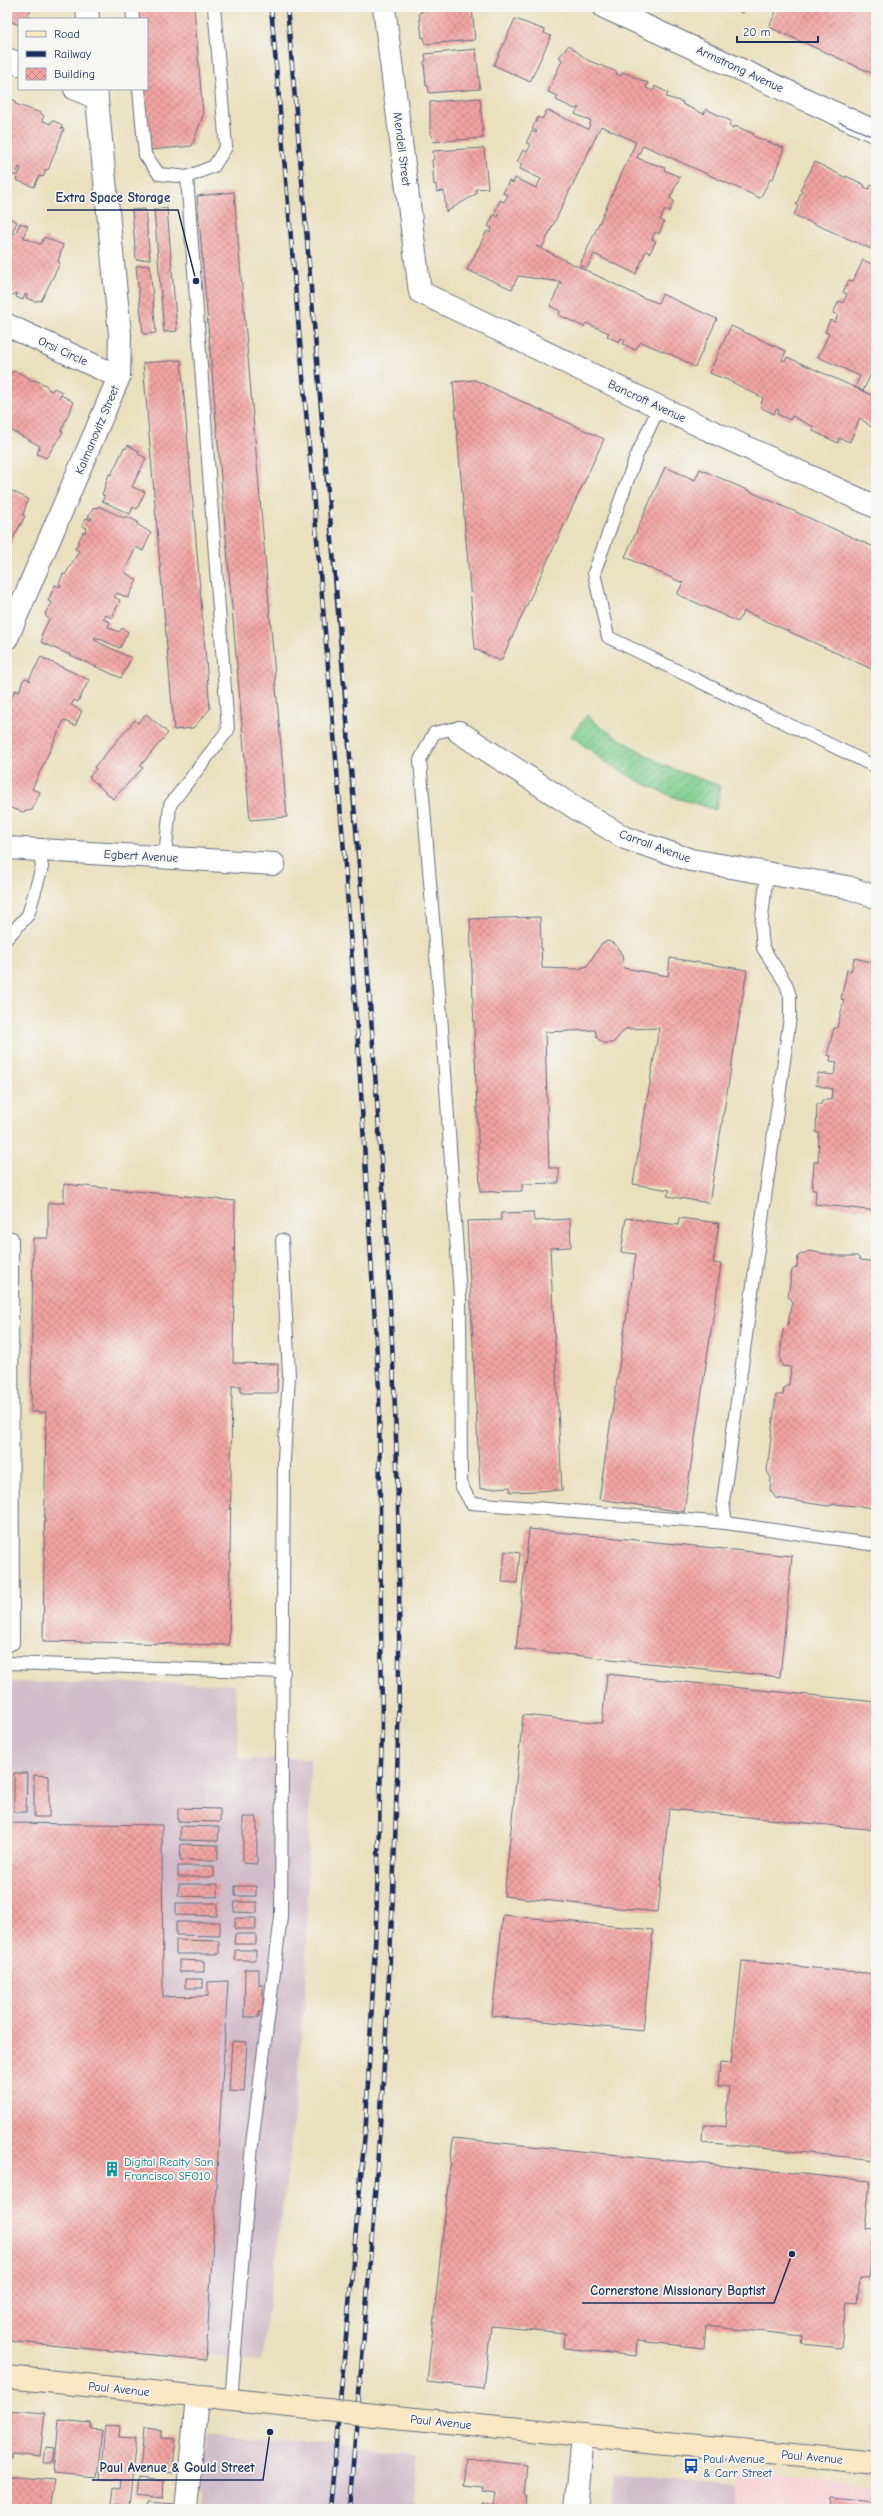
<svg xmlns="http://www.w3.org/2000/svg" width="883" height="2516" viewBox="0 0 883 2516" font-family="'Comic Neue',sans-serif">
<defs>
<pattern id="garden-furrows" width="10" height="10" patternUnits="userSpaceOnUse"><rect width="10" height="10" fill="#7dcc8c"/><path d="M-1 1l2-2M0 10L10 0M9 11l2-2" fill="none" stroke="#66a676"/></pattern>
<pattern id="building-cross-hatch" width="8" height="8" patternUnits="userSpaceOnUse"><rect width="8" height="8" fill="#f2a3a0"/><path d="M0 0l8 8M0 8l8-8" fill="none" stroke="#c38586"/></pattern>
</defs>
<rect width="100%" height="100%" fill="#f6f6f2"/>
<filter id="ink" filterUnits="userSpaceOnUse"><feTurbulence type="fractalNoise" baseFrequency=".025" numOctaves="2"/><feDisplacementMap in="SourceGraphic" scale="8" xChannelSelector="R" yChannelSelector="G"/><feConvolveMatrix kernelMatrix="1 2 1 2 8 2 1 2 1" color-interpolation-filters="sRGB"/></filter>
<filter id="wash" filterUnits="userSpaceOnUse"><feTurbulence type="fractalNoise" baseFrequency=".012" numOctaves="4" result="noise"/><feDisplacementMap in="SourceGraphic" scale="16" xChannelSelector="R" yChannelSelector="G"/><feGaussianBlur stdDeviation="0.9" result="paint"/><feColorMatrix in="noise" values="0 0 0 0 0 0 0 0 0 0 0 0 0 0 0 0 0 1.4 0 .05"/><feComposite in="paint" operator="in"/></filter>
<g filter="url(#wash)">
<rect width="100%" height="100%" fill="#e9e0bd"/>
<!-- built -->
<path fill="#f6cfd6" d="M738,2470L876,2485V2509H734Z"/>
<!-- industrial -->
<path fill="#d1bdc9" d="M7,1682L235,1684L239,1760L310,1758L306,1984L291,2146L261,2361L7,2333Z
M208,2434L419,2453L413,2509H200Z
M615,2474L736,2486L734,2509H611Z"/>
<!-- garden -->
<path fill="url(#garden-furrows)" stroke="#4c7e75" d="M587,715L602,728L665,766L720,786L716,810L673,797L640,782L610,765L571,736Z"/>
<g id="blocks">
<!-- building -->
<path fill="url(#building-cross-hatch)" d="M7,7H32L26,19H19V25L10,21V17L7,22Z
M138,7H194L203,115L192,146L150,150L145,89H147V19H139Z
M421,7H472L475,40L425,44L424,37L422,38L419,13L422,12Z
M729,7H746L743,13Z
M778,7H876V75L769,27Z
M515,19L545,30L544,33L551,36L530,82L494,65Z
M569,45L587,60L617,72L616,74L621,76L623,72L648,83L646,88L653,91L655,86L668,93L666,97L683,102L682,104L704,114L706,109L731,121L729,126L734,128L735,126L754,134L753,136L784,148L773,179L771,178L760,198L643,145L637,158L665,168L664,170L680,177L670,198L674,201L669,212L665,210L660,220L664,222L659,234L655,232L652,239L656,241L650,253L646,251L636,274L594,254L587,268L580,265L636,142L601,126L542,248L536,246L639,296L658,303L662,294L717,319L695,367L677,357L641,342L635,350L623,344L625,340L621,338L619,342L607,336L609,333L586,323L584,327L559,315L560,311L550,306L561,282L518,276L512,289L467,270L487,231L490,233L492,228L488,226L494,214L498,217L499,214L495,212L500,200L504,202L508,195L503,193L509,181L513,183L515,178L536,188L541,179L520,169L522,164L517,162L523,150L527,152L531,145L526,143L532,131L536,133L537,131L532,129L538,117L542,119L547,110L588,129L591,121L575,114L579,107L575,109L556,100L558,96L548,92L562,60L559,57Z
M476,49L480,89L429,93L428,86H426L424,62L426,61L425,54Z
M7,97L16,101L15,104L41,113L44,116L42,120L50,124L52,120L62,125L61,128L64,129L48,170L46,169L43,177L39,176L34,187L16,180L21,168L19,167L15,176L7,172Z
M480,98L483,138L433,142L432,135H430V102Z
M484,148L488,188L476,189V194L446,212L444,191L437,192L436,184L434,185L432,160L434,159L433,151Z
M815,162L846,178V176L865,185L864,187L869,189L871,185L876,187V251L794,215L798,206L796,205L802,191L800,190Z
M234,192L287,817L250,820L197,196Z
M167,208L177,331L164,332L154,209Z
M145,209L150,259L136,260L132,210Z
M7,217L17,222L12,233L15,234L20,223L28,226L23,237L39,244H41L44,237L63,245L58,262L60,263L41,301L37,300L36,302L26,298L27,295L25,294L23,300L16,297L17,293L12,295L7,293Z
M863,260L876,266V363L863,391L855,387L860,376L818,357L829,334L825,332L830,320L835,322L838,315L833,313L839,301L843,303L847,294L843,292L849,280L853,281Z
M150,265L156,333L143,334L136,266Z
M731,326L786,351L782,360L785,361L787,357L876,397V431L860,418L850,442L839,438L838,443L813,431L814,427L792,416L790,420L777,414L779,410L776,409L774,414L760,407L763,398L728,380L709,373Z
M181,360L210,709L193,728L174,730L143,363Z
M7,364L10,366L7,371L12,373L14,371L30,378V381L35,380L46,385L48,389L52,391L54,388L62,392L59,398L61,395L72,401L73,404L61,431L63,432L46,458L37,454L40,446L7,428Z
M475,380L604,439L501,661L475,649L453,382Z
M128,445L139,451L138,454L146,458L132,487L145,492L137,509L133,507L130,514L102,501L105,496L102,495L109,474L111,475L124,448L126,449Z
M665,467L695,480L700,469L876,548V671L744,611L738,622L677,594L683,583L625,557Z
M10,490L28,499L23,515L25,516L7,550V496Z
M98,506L124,518L126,516L138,522L137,524L151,533L143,551L136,547L124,572L137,580L128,598L117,593L114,597L120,600L112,618L106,615L103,619L110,622L108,627L119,632L122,628L128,632L120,648L95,637L94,640L131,658L121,678L41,642L43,638L41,636L49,619L46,617L45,613L52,603L48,601L55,585L60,587L61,585L59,584L63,574L65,575L76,556L79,551L75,549L83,532L85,533L87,528L82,526L86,518L91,520L92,518L88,517L94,507L97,508Z
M41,657L89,680L78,702L74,700L71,705L82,711L75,726L64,720L32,789L40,792L32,810L23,812L7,807V713L9,708L7,706L15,690L19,692L23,680L26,678L31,681L29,679Z
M146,714L168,733L140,766L143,768L113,799L89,777L96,769L94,767L135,720L138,723Z
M540,917L542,968L578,969L587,966L602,943L608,941L616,945L622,955L624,968L668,976L670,958L747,970L709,1203L667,1196L670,1190L633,1184L659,1028L625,1029L613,1043H604L597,1038L595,1030L545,1032L549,1168H559V1183L522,1184V1191L480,1192L470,919Z
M854,958L876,963V1078H874L871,1096H876V1210H868L815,1204L816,1190H812L814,1162H818L819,1133H816L817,1104H821L822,1100H831L832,1089L816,1085L818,1073L833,1075L835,1072L837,1062L830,1061L831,1056L827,1055L834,1028H837L844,1000L841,999L847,970L851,971Z
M64,1184L235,1201L233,1363L278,1364L277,1393H241V1386H232L229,1645L43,1641L46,1412H31L33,1238H48V1203H64Z
M533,1212L534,1221L570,1219L571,1247L550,1248L562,1490L510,1492V1487L480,1489L467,1221L501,1220V1213Z
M626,1218L678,1225L679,1218L719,1223L713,1263L721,1264L684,1512L599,1499L636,1254L621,1252Z
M809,1251L839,1256H857L861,1260L876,1262V1508L835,1504L828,1506L776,1498L770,1490L771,1478L767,1471L776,1395H783L784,1388L789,1385L791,1367L782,1366L780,1358L783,1330L788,1325L792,1300L788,1297L792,1270L797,1267L798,1256Z
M529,1529L792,1556L780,1677L516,1649Z
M505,1551L520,1553L517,1583L502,1582Z
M607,1674L876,1702V1830L669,1809L658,1912L504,1896L523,1715L602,1723Z
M14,1773H27L26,1812H14Z
M34,1775L49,1776V1817H34Z
M178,1808L220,1809V1822L178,1821Z
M243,1817H257V1864L243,1863Z
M7,1823L162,1825L163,1997L208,1996V1982L228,1981L206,2360L7,2341Z
M180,1826L219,1827L218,1841L180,1840Z
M181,1844L218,1845V1860H180Z
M178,1866H214V1877H178Z
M179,1884H218V1897L178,1896Z
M235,1886H256V1896H235Z
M235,1902H257V1913L234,1912Z
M176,1903H217V1916L176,1915Z
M503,1915L653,1930L643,2031L492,2016Z
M235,1918H256V1929H235Z
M176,1922H220V1936L176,1935Z
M235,1934H256V1944H234Z
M176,1940L219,1941V1954H176Z
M235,1950H256V1960H235Z
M179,1960L204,1961V1972H179Z
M742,1961L876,1974V2160L702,2142L703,2124L725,2127L729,2087L718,2086L720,2063L731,2064Z
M245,1969H259V1985H263V2012H259V2017H244Z
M185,1979H203V1988H185Z
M232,2041L247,2042L244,2092L229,2091Z
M453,2138L870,2181L865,2229L874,2230L869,2279L860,2278L857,2303L846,2302L841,2348L802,2344L803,2336L706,2326L704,2348L637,2341L636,2356L564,2348L565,2333L491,2326L484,2388L427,2382Z
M7,2410L45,2413L40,2457L12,2454V2460H7Z
M59,2420L91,2423V2429L102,2430L97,2477L54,2473Z
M105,2425L120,2426L119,2437L136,2438L129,2507L112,2505L114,2487L120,2488L121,2480L100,2479Z
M144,2428L161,2430V2438L176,2439L172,2474L140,2470Z
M46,2447L55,2448L53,2463H44Z
M466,2458L527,2465L524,2495L526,2496L525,2509H483V2503L494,2504L496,2493L483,2491L484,2487L463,2485Z
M7,2476L54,2480L49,2509H7Z
M138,2478L164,2481L163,2498L136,2495Z
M831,2498L876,2502V2509H830Z
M148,2502L174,2504L173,2509H147Z"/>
</g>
</g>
<g filter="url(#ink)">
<use href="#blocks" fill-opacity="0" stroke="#636d7f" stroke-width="1"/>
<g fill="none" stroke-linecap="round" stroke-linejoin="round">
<defs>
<path id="lane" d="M132,7L133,19
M139,89L145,155L159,174L187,177L214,166L226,147L214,7
M659,407L636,457L594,573L608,637L876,767
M459,732L451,729L434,733L420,760L442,1028L460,1296L461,1485L471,1503L726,1523
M165,857L170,805L228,730L187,177
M767,873L761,926L763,948L786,984L790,996V1017L723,1502L726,1523L876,1545
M7,938L28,915L42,867L39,850
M7,1238H12L13,1643L7,1646
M7,1663L284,1672
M231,2401L252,2144L281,1917L284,1459L289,1375L282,1240"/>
<path id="street" d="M87,7L88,19
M384,7L420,292L659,407L876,507
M604,7L876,132
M7,59L19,64
M75,89L97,98
M7,325L119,377
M7,638L119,377L120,334L96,89
M459,732L580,811L625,838L691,860L847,887L876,897
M7,848L274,864
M186,2509L197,2398
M576,2509L583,2435"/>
<path id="secondary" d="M7,2377L280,2405
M374,2415L876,2463"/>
</defs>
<!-- lane casing -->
<use href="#lane" stroke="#636d7f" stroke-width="14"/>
<!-- street casing -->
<use href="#street" stroke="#636d7f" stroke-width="24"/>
<!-- secondary casing -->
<use href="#secondary" stroke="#636d7f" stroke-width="24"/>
<!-- lane -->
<use href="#lane" stroke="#fff" stroke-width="12"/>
<!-- street -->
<use href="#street" stroke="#fff" stroke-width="22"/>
<!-- secondary -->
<use href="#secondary" stroke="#fae7c3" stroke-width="22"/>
<!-- tram -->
<path stroke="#1b2f5e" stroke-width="1" d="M839,122L876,138"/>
<defs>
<path id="rail" d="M271,7L344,851L358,1043L379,1389L382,1730L376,1926L366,2122L330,2509
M287,7C314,321 342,635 366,949C381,1154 397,1360 399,1566C402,1881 377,2195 349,2509"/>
</defs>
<!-- rail casing -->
<use href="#rail" stroke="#1b2f5e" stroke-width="4.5"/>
<!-- rail -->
<use href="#rail" stroke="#f6f6f2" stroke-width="3" stroke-dasharray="9" stroke-linecap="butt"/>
<defs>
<path id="secondary-bridge" d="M280,2405L374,2415"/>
</defs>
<!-- secondary-bridge casing -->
<use href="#secondary-bridge" stroke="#636d7f" stroke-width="24" stroke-linecap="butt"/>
<!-- secondary-bridge -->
<use href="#secondary-bridge" stroke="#fae7c3" stroke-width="22"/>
</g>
</g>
<!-- icons -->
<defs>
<symbol id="building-bare" viewBox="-9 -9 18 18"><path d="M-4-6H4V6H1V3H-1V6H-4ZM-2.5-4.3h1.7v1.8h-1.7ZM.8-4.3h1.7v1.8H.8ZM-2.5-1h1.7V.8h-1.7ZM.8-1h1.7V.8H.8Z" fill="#0f9aa8" stroke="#f6f6f2" stroke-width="2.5" paint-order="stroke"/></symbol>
<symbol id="bus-bare" viewBox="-9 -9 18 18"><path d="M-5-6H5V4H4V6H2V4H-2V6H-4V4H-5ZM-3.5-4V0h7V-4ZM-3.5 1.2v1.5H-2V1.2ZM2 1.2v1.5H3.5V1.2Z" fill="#1a4fb4" stroke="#f6f6f2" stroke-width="2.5" paint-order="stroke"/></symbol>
</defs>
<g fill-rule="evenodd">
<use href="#building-bare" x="101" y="2158" width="22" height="22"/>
<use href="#bus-bare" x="680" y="2455" width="22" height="22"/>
</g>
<g text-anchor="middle" stroke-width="3.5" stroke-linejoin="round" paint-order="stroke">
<!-- street labels -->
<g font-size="12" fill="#1b2f5e" stroke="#f6f6f2">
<text transform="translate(740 69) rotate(25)" y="4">Armstrong Avenue</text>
<text transform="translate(402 149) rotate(83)" y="4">Mendell Street</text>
<text transform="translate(63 351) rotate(25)" y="4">Orsi Circle</text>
<text transform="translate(647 401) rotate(25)" y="4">Bancroft Avenue</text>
<text transform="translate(97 430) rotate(-67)" y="4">Kalmanovitz Street</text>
<text transform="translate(655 846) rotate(20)" y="4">Carroll Avenue</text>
<text transform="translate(141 856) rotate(3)" y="4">Egbert Avenue</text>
<text transform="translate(119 2389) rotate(6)" y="4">Paul Avenue</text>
<text transform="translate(441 2422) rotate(6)" y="4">Paul Avenue</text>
<text transform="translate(812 2457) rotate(5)" y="4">Paul Avenue</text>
</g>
<!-- culture labels -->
<g font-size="12" fill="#0d838f" stroke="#f6f6f2" text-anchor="start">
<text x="124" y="2166">Digital Realty San<tspan x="124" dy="14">Francisco SFO10</tspan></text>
</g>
<!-- transit labels -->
<g font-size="12" fill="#164399" stroke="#f6f6f2" text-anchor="start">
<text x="703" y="2463">Paul Avenue<tspan x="703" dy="14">&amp; Carr Street</tspan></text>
</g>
</g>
<!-- callouts -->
<path fill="none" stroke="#1b2f5e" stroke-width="1.5" d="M196 281L178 210H47M792 2254L774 2303H582M270 2432L263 2480H92"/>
<g fill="#1b2f5e" stroke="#f6f6f2" stroke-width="1.5">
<circle cx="196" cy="281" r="4"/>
<circle cx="792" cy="2254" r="4"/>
<circle cx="270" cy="2432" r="4"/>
</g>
<g font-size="13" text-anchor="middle" font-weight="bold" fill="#1b2f5e" stroke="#f6f6f2" stroke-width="3.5" stroke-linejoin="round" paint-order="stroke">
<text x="113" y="202">Extra Space Storage</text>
<text x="678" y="2295">Cornerstone Missionary Baptist</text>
<text x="177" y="2472">Paul Avenue &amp; Gould Street</text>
</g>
<!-- margin -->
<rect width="883" height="2516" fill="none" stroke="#f6f6f2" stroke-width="24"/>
<!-- legend -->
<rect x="18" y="18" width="130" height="72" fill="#f6f6f2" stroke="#9ea6b7"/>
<rect x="26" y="31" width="20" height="6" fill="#fae7c3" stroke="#9ea6b7"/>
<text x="54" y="38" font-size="12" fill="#1b2f5e">Road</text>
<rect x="26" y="51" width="20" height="6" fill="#1b2f5e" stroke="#9ea6b7"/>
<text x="54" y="58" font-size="12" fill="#1b2f5e">Railway</text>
<rect x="26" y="68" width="20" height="12" fill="url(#building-cross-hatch)" stroke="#9ea6b7"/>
<text x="54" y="78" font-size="12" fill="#1b2f5e">Building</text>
<!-- scale -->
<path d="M737 36v6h81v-6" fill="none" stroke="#1b2f5e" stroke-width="2"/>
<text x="743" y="36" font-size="12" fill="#1b2f5e" stroke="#f6f6f2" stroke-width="3" paint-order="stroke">20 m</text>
</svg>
